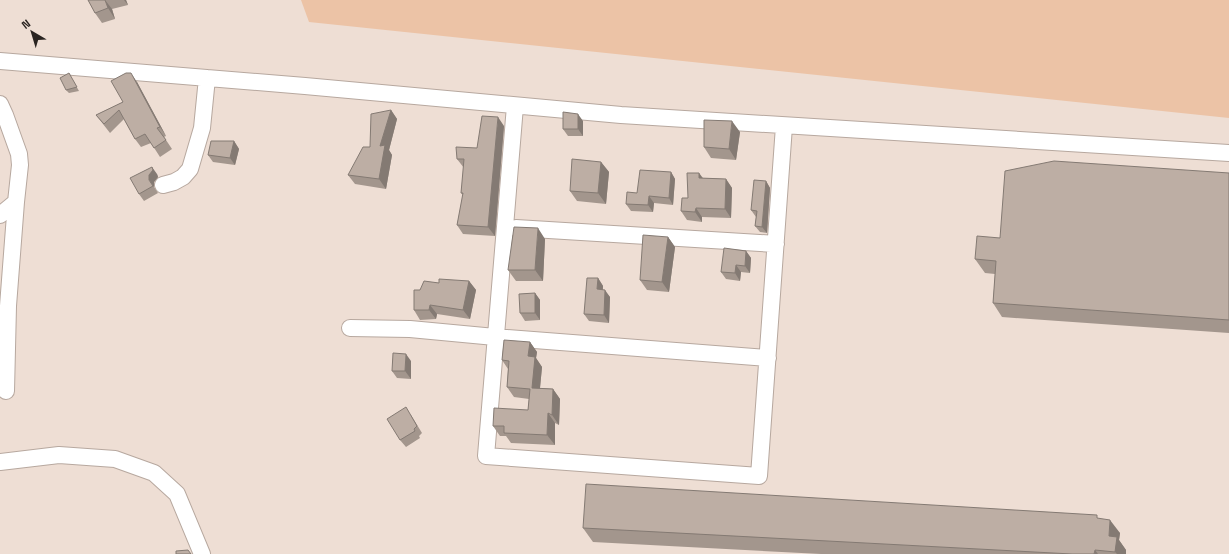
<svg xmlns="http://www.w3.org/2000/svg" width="1229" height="554" viewBox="0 0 1229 554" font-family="'Space Grotesk',sans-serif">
<rect width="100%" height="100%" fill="#eeded4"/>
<!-- green -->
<path fill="#ecc3a6" d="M301,0H1229V118L309,22Z"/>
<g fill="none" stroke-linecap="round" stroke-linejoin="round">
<defs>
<path id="minor" d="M0,61L305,86L621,115L1229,153
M0,104L5,115L19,154L20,165L16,202L8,306L6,391
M515,106L486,456L759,476L784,126
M163,185L174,182L183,177L190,169L202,128L207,78
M0,215L16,202
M516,228L776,244
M350,328L410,329L495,337L768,358
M0,462L59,455L115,459L154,473L177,494L202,554"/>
</defs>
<!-- minor casing -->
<use href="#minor" stroke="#b7a89f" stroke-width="18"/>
<!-- minor -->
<use href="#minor" stroke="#fff" stroke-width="16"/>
</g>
<!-- wall -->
<path fill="#a3968d" d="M88,0H126L128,5L112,9L115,19L102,23L95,13Z
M69,73L71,77L79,91L69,93L66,90Z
M137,82L166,136L164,137L172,149L160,157L151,143L141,147L135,139L124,119L110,133L96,115L123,102Z
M391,110L397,119L389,150L392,155L386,189L355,184L348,175L370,147Z
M583,121V136H568L563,129Z
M504,126L495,236L463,234L457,225L463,195L461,193L464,168L457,159L477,148Z
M740,132L736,160L711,158L704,147Z
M234,141L239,149L235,165L213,162L208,155Z
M601,162L609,172L606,204L577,201L570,191Z
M671,172L675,179L673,205L654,203L653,212L631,211L626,204L637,193Z
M699,173L703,178L726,179L732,188L731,218L702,217V222L687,220L681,211L688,198Z
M1229,173V333L1002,317L993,303L995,274L985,273L975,259L1000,238Z
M157,174L158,177L154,182V187L158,193L144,201L139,194Z
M766,181L770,188L767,233L760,232L755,226L756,217L751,210Z
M668,237L675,247L669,292L647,290L640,280Z
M545,239L543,281H516L508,270Z
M746,251L751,258L750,273L741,272L740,281L726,279L721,272Z
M598,278L603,286V290L610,297L609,323L589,321L584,314Z
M469,281L476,290L470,319L437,314L436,319L420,320L414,310L420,290L439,283Z
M535,293L540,300V320L525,321L520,313Z
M530,342L537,352L536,358L542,367L540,388L553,389L560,399L559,425L555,423V445L511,443L506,436H500L493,426L528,410L529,399L514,397L507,387L508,369L502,360Z
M411,361V379L397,378L392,371Z
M411,415L422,433L419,436L420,438L406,447L400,440Z
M1100,519L1120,533L1119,540L1126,550V554H821L593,542L583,528Z"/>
<!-- shaded-wall -->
<path fill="#847a73" d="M105,0L112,9L115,19L108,8Z
M124,0H126L128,5Z
M131,73L137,82L166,136L160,127Z
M391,110L397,119L389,150L392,155L386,189L379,179L380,146Z
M578,114L583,121V136L578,129Z
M498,117L504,126L495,236L488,227Z
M732,121L740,132L736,160L729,149Z
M234,141L239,149L235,165L230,158Z
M601,162L609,172L606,204L598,193Z
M152,167L157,174L158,177L154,182V187L149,180V175Z
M671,172L675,179L673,205L669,198Z
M699,173L705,182L699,178Z
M726,179L732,188L731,218L725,209Z
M766,181L770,188L767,233L762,227Z
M649,196L654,203L653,212L648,205Z
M696,208L702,217V222L695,212Z
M538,228L545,239L543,281L535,270Z
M668,237L675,247L669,292L662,282Z
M746,251L751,258L750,273L745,266Z
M736,265L741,272L740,281L735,273Z
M598,278L603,286L602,296L597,289Z
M469,281L476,290L470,319L463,310Z
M605,290L610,297L609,323L604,315Z
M535,293L540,300V320L535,313Z
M430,305L437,314L436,319L429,310Z
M530,342L537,352L536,358L542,367L539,398L532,388L528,356Z
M406,354L411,361V379L405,371Z
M553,389L560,399L559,425L552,415Z
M548,413L555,423V445L547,435Z
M1110,520L1120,533L1119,540L1126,550V554H1117L1115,552L1109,536Z
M1095,550L1098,554H1094Z"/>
<!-- building -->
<path fill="#bdaea4" stroke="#847a73" d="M88,0H105L108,8L95,13Z
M69,73L77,87L66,90L60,78Z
M126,73H131L160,127L157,128L166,140L154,148L145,134L135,139L119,110L104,124L96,115L123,102L111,81Z
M391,110L380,146L385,145L379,179L348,175L363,147H370L371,114Z
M563,112L578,114V129H563Z
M482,116L498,117L488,227L457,225L463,193H461L464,159H457L456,147L477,148Z
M704,120L732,121L729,149L704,147Z
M211,141H234L230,158L208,155Z
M572,159L601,162L598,193L570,191Z
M1054,161L1229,173V320L993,303L996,261L975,259L977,236L1000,238L1005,171Z
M152,167L153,170L149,175V180L153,186L139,194L130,178Z
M640,170L671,172L669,198L649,196L648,205L626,204L627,192L637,193Z
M687,173H699V178L726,179L725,209L696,208L695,212L681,211L682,198H688Z
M754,180L766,181L762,227L755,226L757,211L751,210Z
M514,227L538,228L535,270H508Z
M643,235L668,237L662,282L640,280Z
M724,248L746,251L745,266L736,265L735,273L721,272Z
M587,278H598L597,289L605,290L604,315L584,314Z
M439,279L469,281L463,310L430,305L429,310H414V290H420L424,281L439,283Z
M535,293V313H520L519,294Z
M504,340L530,342L528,356L535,357L532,388L553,389L552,415L548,413L547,435L504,433V426H493L494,408L528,410L530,389L507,387L509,361L502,360Z
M393,353L406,354L405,371H392Z
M406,407L417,426L414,429L415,431L400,440L387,419Z
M586,484L1097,515V518L1110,520L1109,536L1117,537L1115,552L1095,550L1094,554H1072L583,528Z
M188,550L191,554H176V551Z"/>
<!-- north arrow -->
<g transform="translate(32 32) rotate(322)" stroke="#eeded4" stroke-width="3" paint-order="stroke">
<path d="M0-3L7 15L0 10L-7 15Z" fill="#292320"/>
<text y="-6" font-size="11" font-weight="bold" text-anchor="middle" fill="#292320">N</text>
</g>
</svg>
